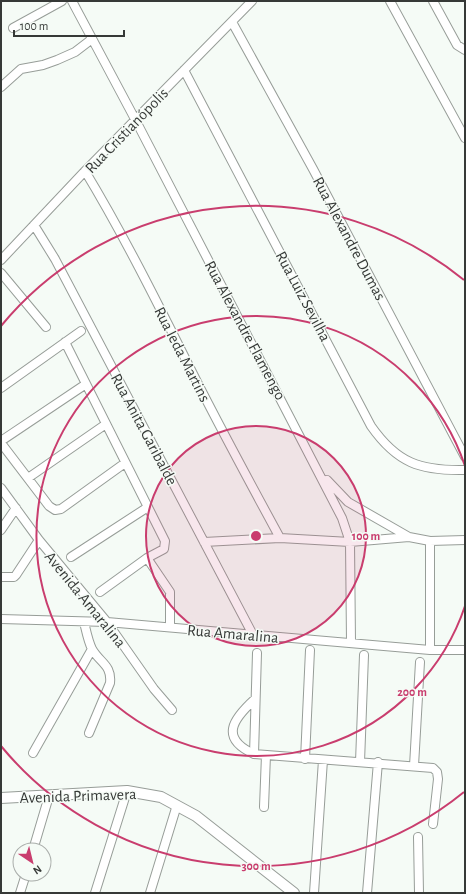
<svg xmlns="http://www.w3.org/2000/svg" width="466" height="894" viewBox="0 0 466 894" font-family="'Alegreya Sans',sans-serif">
<rect width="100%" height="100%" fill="#f5fbf6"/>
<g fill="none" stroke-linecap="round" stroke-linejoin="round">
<defs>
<path id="minor" d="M72,1L136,121L342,518L350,542L351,642
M390,1L465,138
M433,1L457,45L465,50
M232,22L313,169L465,457
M13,28L62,1
M184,70L371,426C397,463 420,471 465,470
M1,87L21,69L43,65L57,60L75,52L92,39
M85,171C123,234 156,300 189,366C218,424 249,481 280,538
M34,225L55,259L253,635
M1,260L85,171L252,1
M1,273L46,327
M65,342L165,541L164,549L147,558L100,592
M1,388L81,331
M1,441L86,384
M1,443L49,506L55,510L61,509L125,463
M28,478L106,424
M327,480L348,502L409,537
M1,488L39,540L107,622L154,689L172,710
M1,530L16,508
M204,542L280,538L350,542L409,537L430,541L465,540
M71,557L148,507
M147,558L170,592V627
M1,577H14L16,575L39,540
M1,619L107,622L430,650H465
M84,622C86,630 88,641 92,649C100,663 112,665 110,683L89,733
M430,650V541
M255,699C233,719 219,738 254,754L433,768L437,772L438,779L433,824
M33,753L92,649
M254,754L257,653
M305,759L310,650
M360,762L364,655
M414,766L420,662
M264,807L266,755
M418,837L419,893
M33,850L49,796
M20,893L26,874
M95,893L127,791
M150,893L177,805
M314,893L323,760
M367,893L378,762"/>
<path id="tertiary" d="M1,798L127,791L161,797L196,816L294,893"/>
</defs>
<!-- minor casing -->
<use href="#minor" stroke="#979d98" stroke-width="10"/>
<!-- tertiary casing -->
<use href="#tertiary" stroke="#979d98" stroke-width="12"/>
<!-- minor -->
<use href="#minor" stroke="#fff" stroke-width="8"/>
<!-- tertiary -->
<use href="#tertiary" stroke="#fff" stroke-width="10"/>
</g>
<!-- distance rings -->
<circle cx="256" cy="536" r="110" fill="#c93d6e" fill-opacity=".12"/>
<g fill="none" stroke="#c93d6e" stroke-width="2">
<circle cx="256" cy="536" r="110"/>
<path d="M465 606A220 220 0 1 1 465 466"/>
<path d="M464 792A330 330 0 0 1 1 746M1 326A330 330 0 0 1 464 280"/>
</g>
<g text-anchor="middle" stroke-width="3" stroke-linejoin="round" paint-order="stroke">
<!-- street labels -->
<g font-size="16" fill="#363937" stroke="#f5fbf6">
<text transform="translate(126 130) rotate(-46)" y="6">Rua Cristianópolis</text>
<text transform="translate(350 238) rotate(62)" y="6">Rua Alexandre Dumas</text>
<text transform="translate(304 296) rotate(62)" y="6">Rua Luiz Sevilha</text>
<text transform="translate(246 330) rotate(62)" y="6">Rua Alexandre Flamengo</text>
<text transform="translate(183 354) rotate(63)" y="6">Rua Ieda Martins</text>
<text transform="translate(145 429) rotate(62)" y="6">Rua Anita Garibalde</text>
<text transform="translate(86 599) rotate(51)" y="6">Avenida Amaralina</text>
<text transform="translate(233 633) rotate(5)" y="6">Rua Amaralina</text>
<text transform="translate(78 795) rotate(-2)" y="6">Avenida Primavera</text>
</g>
</g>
<circle cx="256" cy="536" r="6" fill="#c93d6e" stroke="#f5fbf6" stroke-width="2"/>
<g font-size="12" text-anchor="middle" font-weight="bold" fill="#c93d6e" stroke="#f5fbf6" stroke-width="3" stroke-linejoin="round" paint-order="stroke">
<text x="366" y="540">100 m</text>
<text x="412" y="696">200 m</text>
<text x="256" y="870">300 m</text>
</g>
<!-- border -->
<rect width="466" height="894" fill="none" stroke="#363937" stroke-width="4"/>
<!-- north arrow -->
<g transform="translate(32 862) rotate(145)"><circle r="19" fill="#f5fbf6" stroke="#a9adaa"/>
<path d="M0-3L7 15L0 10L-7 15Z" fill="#c93d6e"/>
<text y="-6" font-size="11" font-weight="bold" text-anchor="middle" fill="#363937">N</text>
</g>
<!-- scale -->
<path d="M14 30v6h110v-6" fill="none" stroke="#363937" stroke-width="2"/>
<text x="20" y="30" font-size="12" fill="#363937" stroke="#f5fbf6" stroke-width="3" paint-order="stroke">100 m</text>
</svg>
